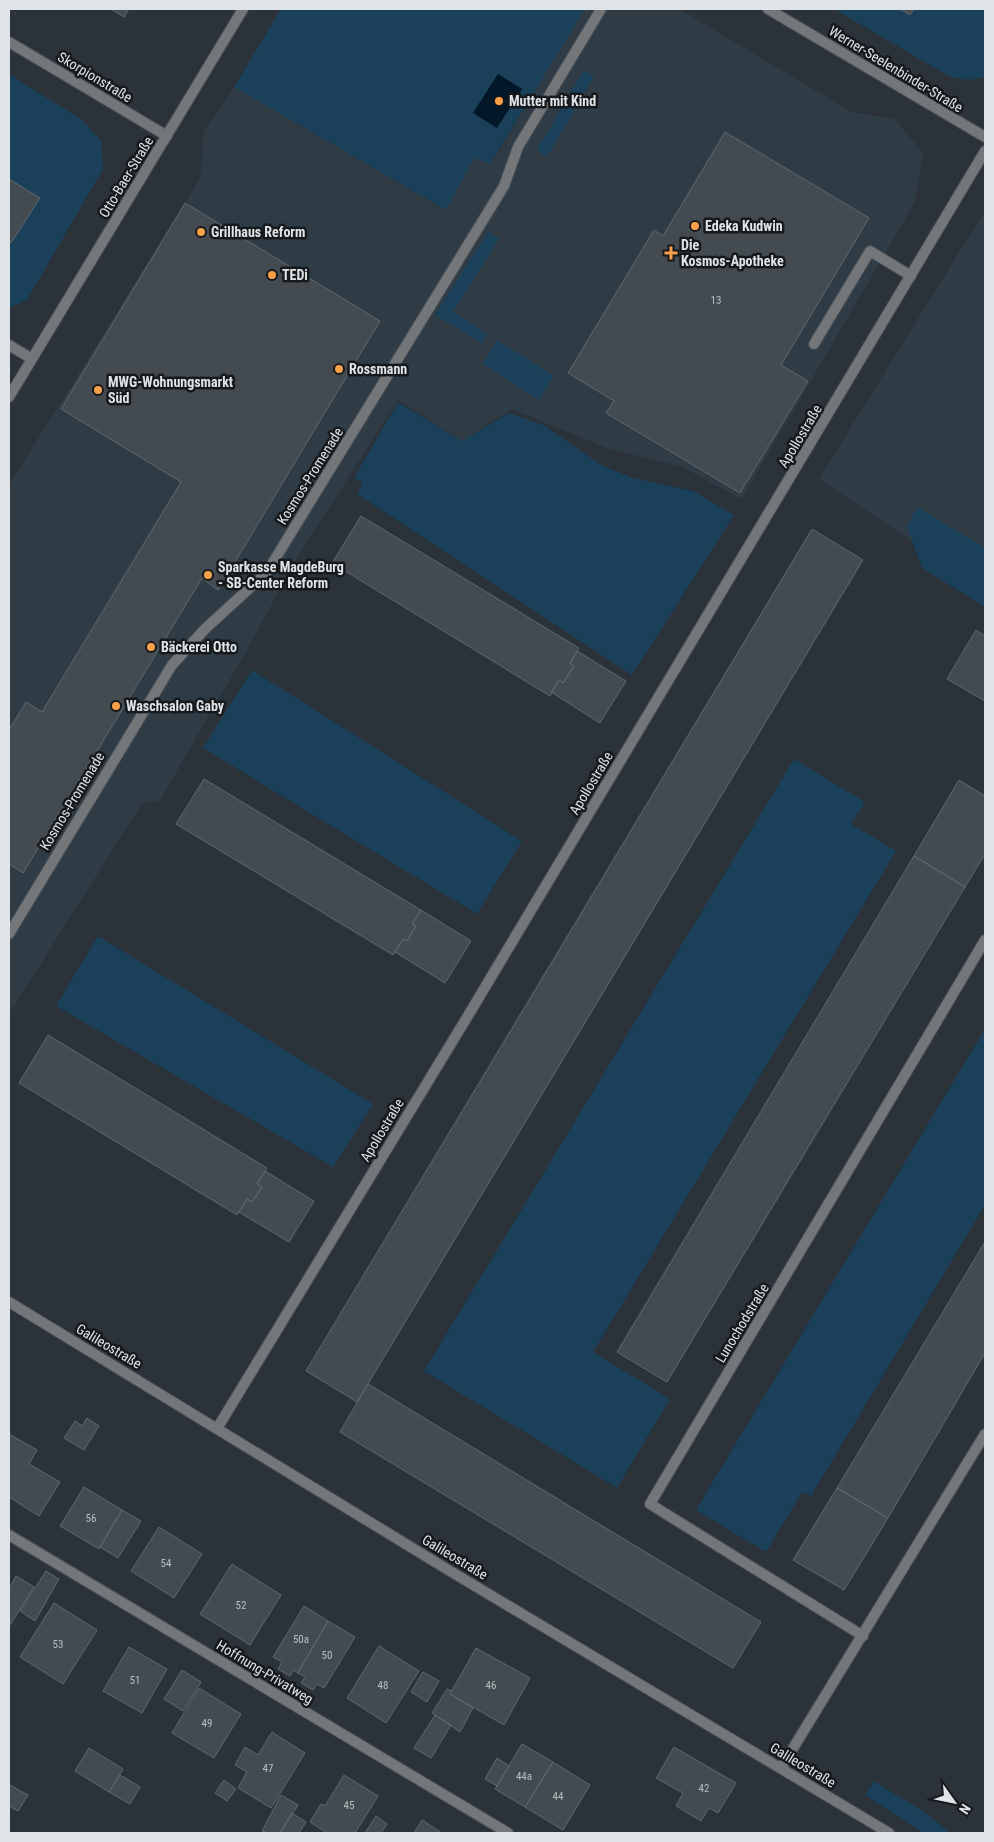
<svg xmlns="http://www.w3.org/2000/svg" width="994" height="1842" viewBox="0 0 994 1842" font-family="'Roboto Condensed',sans-serif">
<rect width="100%" height="100%" fill="#2b3239"/>
<!-- built -->
<path fill="#2f3c46" d="M585,9H679L852,112L895,119L923,153L915,202L742,499L680,466L609,449L512,409L462,441L398,400L297,558L246,652L159,802H143L9,1014V485L200,179L204,131L234,87L445,210L474,158L491,164Z
M985,213V555L940,560L819,479L979,220Z"/>
<!-- green -->
<path fill="#1a405a" d="M281,9H585L490,164L474,158L446,210L234,87Z
M834,9H900L910,15L914,9H985V76C971,82 961,80 947,75Z
M584,70L594,76L547,157L537,150Z
M9,74L82,120L101,141L103,169L27,300L9,308Z
M488,232L499,239L453,312L487,334L482,343L435,315Z
M497,340L554,376L539,400L483,364Z
M398,402L462,441L509,413L543,425L603,466L633,478L693,491L734,515L632,675L357,494L363,484L354,478Z
M917,507L985,548V607L922,568L907,526Z
M252,670L522,841L477,914L203,748Z
M794,759L865,802L851,824L896,851L593,1352L670,1399L617,1488L424,1371Z
M98,936L373,1104L333,1167L56,1006Z
M985,1029V1205L811,1496L802,1492L766,1552L696,1510Z
M874,1781L924,1812L951,1833H923L865,1795Z"/>
<!-- water -->
<path fill="#021828" d="M498,74L522,89L497,128L473,113Z"/>
<!-- building -->
<path fill="#434b51" stroke="#60686f" d="M111,9H129L124,17Z
M900,9H914L910,15Z
M725,132L869,218L781,365L808,381L740,493L606,413L614,401L568,373L654,230L663,236Z
M9,179L40,198L11,243L9,241Z
M185,203L380,321L218,590L202,578L23,873L9,864V730L26,702L42,712L181,482L61,409Z
M361,516L579,648L570,663L574,666L563,683L559,680L550,696L332,563Z
M812,529L863,560L357,1402L306,1371Z
M976,630L985,636V701L947,679Z
M577,651L626,681L600,723L551,692L559,680L563,683L574,666L570,663Z
M204,779L421,910L412,924L416,926L407,941L403,939L393,955L176,824Z
M959,780L985,796V854L965,887L914,856Z
M914,856L965,887L667,1382L617,1352Z
M421,910L471,941L445,983L395,952L403,939L407,941L416,926L412,924Z
M48,1035L267,1168L257,1184L262,1187L252,1202L247,1199L237,1215L19,1083Z
M265,1171L314,1201L289,1242L239,1212L247,1199L252,1202L262,1187L257,1184Z
M985,1242V1353L888,1518L837,1488Z
M368,1384L761,1622L733,1668L340,1432Z
M87,1418L99,1426L84,1450L64,1438L75,1421L82,1426Z
M9,1434L37,1450L29,1464L60,1482L39,1516L9,1497Z
M84,1487L122,1510L99,1549L60,1526Z
M837,1488L888,1518L844,1590L793,1560Z
M122,1510L141,1521L118,1558L100,1547Z
M159,1527L202,1554L174,1598L131,1571Z
M232,1564L281,1595L250,1645L200,1614Z
M46,1571L59,1579L35,1621L20,1611Z
M16,1576L34,1587L10,1625L9,1589Z
M54,1603L97,1630L63,1684L20,1657Z
M304,1606L328,1621L298,1673L293,1670L290,1676L278,1669L282,1662L273,1657Z
M328,1621L355,1637L324,1688L317,1684L313,1690L301,1683L305,1677L298,1673Z
M379,1646L419,1671L386,1723L347,1698Z
M129,1647L167,1669L142,1713L103,1691Z
M476,1648L530,1678L504,1725L450,1694Z
M182,1670L201,1682L183,1711L164,1699Z
M423,1672L439,1681L427,1702L411,1692Z
M199,1688L241,1714L214,1758L172,1733Z
M447,1689L452,1691L450,1694L473,1708L460,1732L432,1713Z
M435,1715L451,1725L431,1758L414,1748Z
M272,1732L305,1753L271,1808L238,1788L247,1772L235,1765L245,1747L258,1755Z
M522,1744L553,1762L525,1807L495,1789Z
M674,1747L736,1783L718,1813L709,1808L701,1821L676,1806L683,1793L656,1778Z
M89,1748L123,1769L109,1792L75,1771Z
M497,1758L509,1766L497,1786L485,1779Z
M553,1762L590,1785L563,1830L525,1807Z
M120,1775L140,1787L130,1804L109,1792Z
M344,1775L378,1796L355,1833H327L310,1822L321,1804L325,1806Z
M224,1780L236,1789L227,1801L215,1793Z
M10,1785L28,1795L18,1811L9,1806Z
M281,1795L298,1805L280,1833H268L262,1831Z
M292,1813L306,1822L299,1833H280Z
M376,1816L387,1824L381,1833H365Z
M422,1820L442,1833H414Z"/>
<g fill="none" stroke-linecap="round" stroke-linejoin="round">
<defs>
<path id="lane" d="M814,344L870,251L911,276"/>
<path id="street" d="M768,9L985,137
M9,42L167,136
M9,345L32,359
M9,397L243,9
M9,934L172,665L205,629L267,572L504,186L518,147L601,9
M9,1302L450,1571L889,1833
M218,1427L466,1019L985,151
M9,1535L508,1833
M863,1636L650,1504L985,940
M781,1768L985,1434"/>
</defs>
<!-- lane casing -->
<use href="#lane" stroke="#484e55" stroke-width="12"/>
<!-- street casing -->
<use href="#street" stroke="#484e55" stroke-width="12"/>
<!-- lane -->
<use href="#lane" stroke="#73777a" stroke-width="10"/>
<!-- street -->
<use href="#street" stroke="#73777a" stroke-width="10"/>
</g>
<!-- markers -->
<g fill="#f8a14a" stroke="#161a1c" stroke-width="2">
<circle cx="499" cy="101" r="5"/>
<circle cx="695" cy="226" r="5"/>
<circle cx="201" cy="232" r="5"/>
<path d="M668.5 245.5h5v5h5v5h-5v5h-5v-5h-5v-5h5z"/>
<circle cx="272" cy="275" r="5"/>
<circle cx="339" cy="369" r="5"/>
<circle cx="98" cy="390" r="5"/>
<circle cx="208" cy="575" r="5"/>
<circle cx="151" cy="647" r="5"/>
<circle cx="116" cy="706" r="5"/>
</g>
<g text-anchor="middle" stroke-width="5" stroke-linejoin="round" paint-order="stroke">
<!-- number labels -->
<g font-size="11" fill="#b8bec2">
<text x="716" y="304">13</text>
<text x="91" y="1522">56</text>
<text x="166" y="1567">54</text>
<text x="241" y="1609">52</text>
<text x="301" y="1643">50a</text>
<text x="58" y="1648">53</text>
<text x="327" y="1659">50</text>
<text x="135" y="1684">51</text>
<text x="383" y="1689">48</text>
<text x="491" y="1689">46</text>
<text x="207" y="1727">49</text>
<text x="268" y="1772">47</text>
<text x="524" y="1780">44a</text>
<text x="704" y="1792">42</text>
<text x="558" y="1800">44</text>
<text x="349" y="1809">45</text>
</g>
<!-- street labels -->
<g font-size="14" fill="#dfe4e8" stroke="#161a1c">
<text transform="translate(896 69) rotate(31)" y="5">Werner-Seelenbinder-Straße</text>
<text transform="translate(95 77) rotate(31)" y="5">Skorpionstraße</text>
<text transform="translate(126 177) rotate(-59)" y="5">Otto-Baer-Straße</text>
<text transform="translate(800 436) rotate(-59)" y="5">Apollostraße</text>
<text transform="translate(310 476) rotate(-58)" y="5">Kosmos-Promenade</text>
<text transform="translate(591 783) rotate(-59)" y="5">Apollostraße</text>
<text transform="translate(72 801) rotate(-59)" y="5">Kosmos-Promenade</text>
<text transform="translate(382 1130) rotate(-59)" y="5">Apollostraße</text>
<text transform="translate(742 1323) rotate(-59)" y="5">Lunochodstraße</text>
<text transform="translate(109 1346) rotate(31)" y="5">Galileostraße</text>
<text transform="translate(455 1557) rotate(31)" y="5">Galileostraße</text>
<text transform="translate(265 1672) rotate(31)" y="5">Hoffnung-Privatweg</text>
<text transform="translate(803 1765) rotate(31)" y="5">Galileostraße</text>
</g>
<!-- poi labels -->
<g font-size="14" font-weight="bold" fill="#dfe4e8" stroke="#161a1c" text-anchor="start">
<text x="509" y="106">Mutter mit Kind</text>
<text x="705" y="231">Edeka Kudwin</text>
<text x="211" y="237">Grillhaus Reform</text>
<text x="681" y="250">Die<tspan x="681" dy="16">Kosmos-Apotheke</tspan></text>
<text x="282" y="280">TEDi</text>
<text x="349" y="374">Rossmann</text>
<text x="108" y="387">MWG-Wohnungsmarkt<tspan x="108" dy="16">Süd</tspan></text>
<text x="218" y="572">Sparkasse MagdeBurg<tspan x="218" dy="16">- SB-Center Reform</tspan></text>
<text x="161" y="652">Bäckerei Otto</text>
<text x="126" y="711">Waschsalon Gaby</text>
</g>
</g>
<!-- border -->
<rect width="994" height="1842" fill="none" stroke="#dfe4e8" stroke-width="20"/>
<!-- north arrow -->
<g transform="translate(954 1802) rotate(123)" stroke="#161a1c" stroke-width="4" paint-order="stroke">
<path d="M0-4L9 19L0 12L-9 19Z" fill="#dfe4e8"/>
<text y="-8" font-size="14" font-weight="bold" text-anchor="middle" fill="#dfe4e8">N</text>
</g>
</svg>
